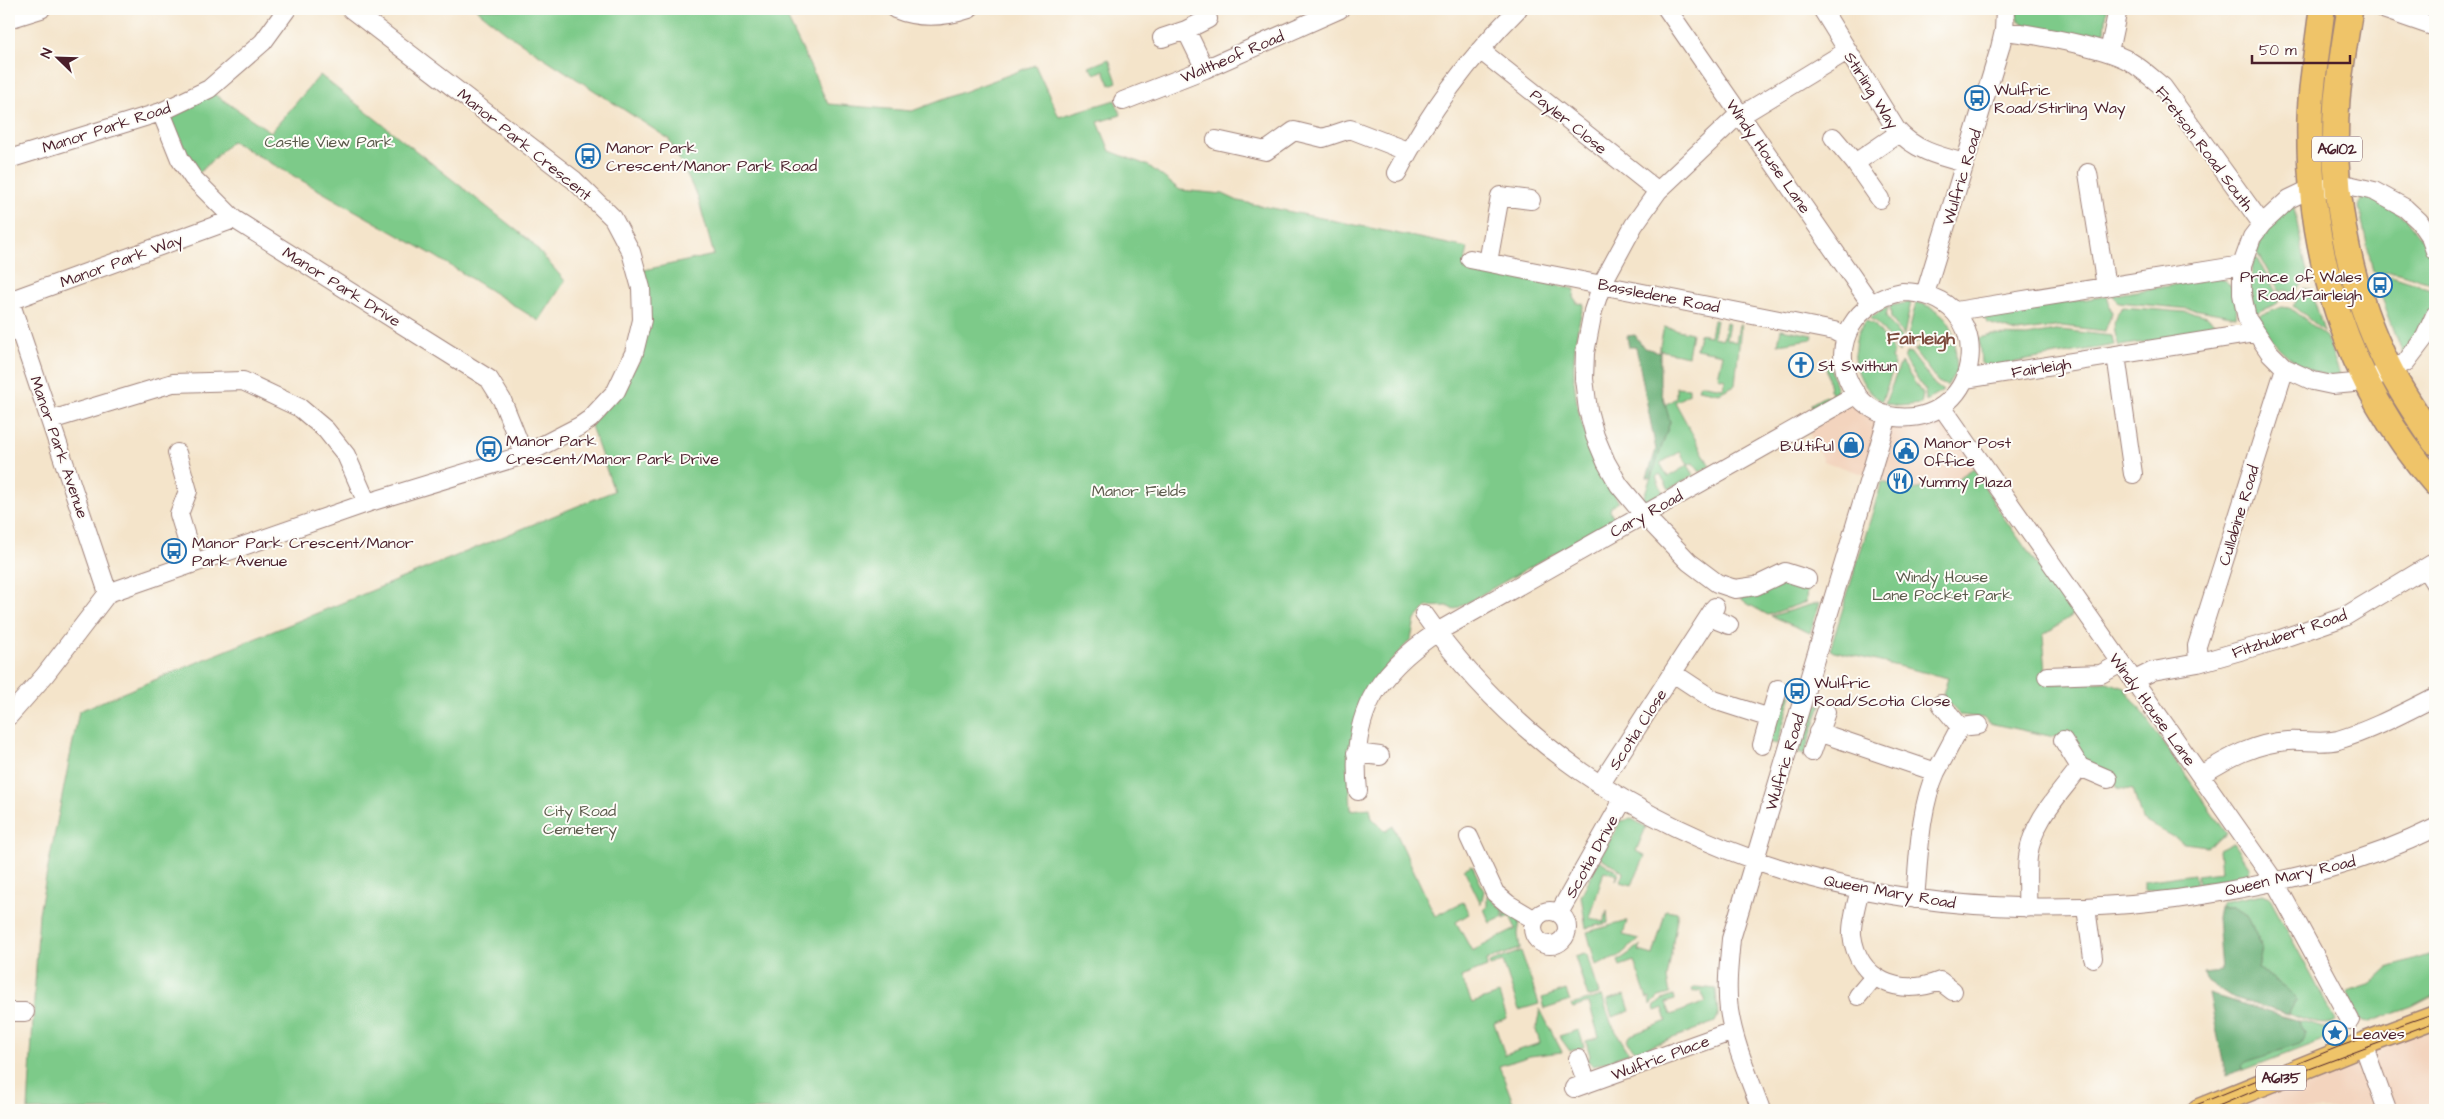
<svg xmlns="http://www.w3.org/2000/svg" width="2444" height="1119" viewBox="0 0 2444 1119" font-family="'Architects Daughter',sans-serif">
<rect width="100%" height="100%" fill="#fdfcf7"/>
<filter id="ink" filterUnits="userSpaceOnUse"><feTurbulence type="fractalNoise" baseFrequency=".02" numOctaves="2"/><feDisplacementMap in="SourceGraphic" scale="10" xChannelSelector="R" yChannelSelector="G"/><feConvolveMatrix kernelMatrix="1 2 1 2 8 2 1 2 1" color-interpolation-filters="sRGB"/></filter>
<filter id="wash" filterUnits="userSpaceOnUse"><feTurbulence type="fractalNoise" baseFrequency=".0096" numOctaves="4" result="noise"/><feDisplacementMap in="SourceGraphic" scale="20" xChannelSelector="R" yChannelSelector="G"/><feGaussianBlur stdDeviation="1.12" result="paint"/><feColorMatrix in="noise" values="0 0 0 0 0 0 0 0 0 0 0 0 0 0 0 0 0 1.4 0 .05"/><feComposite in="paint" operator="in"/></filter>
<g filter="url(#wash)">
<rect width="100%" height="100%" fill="#f4e4ca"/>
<!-- built -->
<path fill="#f3d4be" d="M1853,404L1947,422L1977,466L1949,484L1912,490L1823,461L1809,432L1848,405Z
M2435,1025V1110H2211Z"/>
<!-- green -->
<path fill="#7dca89" stroke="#64745a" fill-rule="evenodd" d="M476,9H783L828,104L912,111L1035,65L1059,117L1115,100L1121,115L1098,122L1110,151L1149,166L1180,190L1223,194L1238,201L1468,248L1464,267L1575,289L1574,297L1577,303L1584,304C1561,379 1579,438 1619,502L1611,506L1610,511L1615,519L1454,610L1447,606L1427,607L1415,620L1411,639L1375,679L1349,771L1351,810L1370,808L1372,818L1385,831L1393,826L1435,916L1463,902L1469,914L1456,922L1472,951L1516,929L1510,916L1504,919L1505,912L1520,920L1518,934L1520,949L1486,960L1487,967L1461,977L1472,1003L1499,994L1507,1018L1494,1023L1505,1055L1540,1043L1536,1030L1540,1009L1562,1052L1530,1056L1499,1066L1516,1110H28L39,913L79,711L614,491L591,426L641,359L644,270L714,255L698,198L669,139L512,37Z
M2017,9H2107L2105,31L2093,40L2026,25L2017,19Z
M1109,59L1117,82L1110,85L1104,70L1095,74L1089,67Z
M320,75L530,241L565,281L539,321L435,256L232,141L198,174L171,121L177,109L211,92L271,132Z
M2363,191L2407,219L2433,254L2435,283C2419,282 2406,273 2393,272C2385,272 2380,275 2373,272L2359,207Z
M2293,203L2308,277L2293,293L2284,290L2280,292L2257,251L2265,230Z
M2254,256L2258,259L2278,296V303L2254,314L2250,285Z
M2392,276L2435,290L2433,313L2426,316L2403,354L2376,282Z
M2217,278C2235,281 2238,301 2236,317L2199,310L2119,302L2112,295Z
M2303,289H2311L2324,332L2293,306L2296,302V296Z
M2107,296L2112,313L2105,331L2062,326L2017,332L1988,323L1981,315Z
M1911,302L1904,335H1903L1891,318L1890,306Z
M1916,302C1935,307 1951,317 1954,337L1926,339L1911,345L1907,340Z
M1888,307L1886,317L1903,340L1899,353L1877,322L1869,318Z
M2123,307L2196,313L2207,316L2222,330L2119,346C2114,332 2110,318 2123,307Z
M2281,307L2290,308L2326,337L2341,377C2304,376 2275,350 2256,317Z
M1713,320H1716L1713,337L1723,339L1726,322L1729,323L1726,339L1736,342L1739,325H1741L1735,385L1719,393L1698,389L1700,384L1723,388L1725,379L1718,377L1723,354L1696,349L1699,334L1710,336Z
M1866,321L1874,324L1894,352L1891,358L1895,364L1882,401C1855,386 1845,345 1866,321Z
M1664,327L1692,333L1688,356L1659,350Z
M1781,329L1813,335L1812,339L1778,344Z
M2061,330L2112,336L2114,345L1987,367L1981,363L1979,338L1992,335L2027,336Z
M1931,342L1955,344L1957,370L1947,386L1938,382L1914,350Z
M1910,352L1935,385L1943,391L1926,401L1925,391L1904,359L1906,353Z
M1828,359L1837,391L1834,397L1815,409L1812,408L1811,404L1825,396H1831L1832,391L1830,390L1825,360Z
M1901,362L1923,395L1921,404L1898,406L1885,403Z
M1676,387L1689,388V394L1675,402L1710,466L1700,472L1693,463L1688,465L1694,475L1669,489L1660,474L1656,477L1663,493L1646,501L1643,499L1670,422L1665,405L1676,398ZM1680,452L1688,465L1668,477L1660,463Z
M1974,468L1997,508L2073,615L2043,635L2047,684L2107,682L2125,688L2227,834L2207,846L2184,843L2142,820L2133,790L2117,788L2108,770L2084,761L2067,734L2054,737L1990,723L1983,718L1960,715L1942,697L1948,678L1830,650L1882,482L1912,490L1949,484Z
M1781,580L1807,586L1806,602L1768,615L1748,604L1735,594Z
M1820,602L1810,633L1771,616Z
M1782,692L1792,695L1777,744L1767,742Z
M1813,703L1821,705L1804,755L1798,753Z
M1632,819L1646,827L1636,851L1645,856L1632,885L1621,882L1623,872L1600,857L1621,821Z
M2233,843L2250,868L2248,873L2237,878L2198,884L2197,875L2221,872L2219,850Z
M1599,860L1619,873L1616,881L1617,875L1604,871L1590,918L1604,922L1607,911L1608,923L1586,928L1581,896Z
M1472,865L1484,891L1481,904L1464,869Z
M2194,874L2196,884L2144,891V881Z
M2262,894L2269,897L2336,1021C2322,1029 2301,1018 2288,1014L2297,999L2287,989L2258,968L2262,948L2247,915L2232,907H2219L2222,902Z
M1487,895L1503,910V917L1490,923L1484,909L1487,907Z
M1666,910L1678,912L1667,979L1670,994L1659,997L1651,1005L1650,998L1647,999L1634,961L1620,966L1618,961L1641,945L1639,951L1653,955Z
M1627,921L1623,935L1639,939L1618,957L1596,965L1587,932Z
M1521,951L1539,1004L1519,1010L1503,962L1490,966L1489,963Z
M2435,953V995L2412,1007L2367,1023L2360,1021L2347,992L2371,984L2388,968Z
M1584,954L1588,955L1599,994L1588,997L1575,957Z
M1697,987L1716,989L1718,1016L1715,1022L1639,1051L1633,1049L1627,1040L1631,1035L1667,1021L1663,1008L1655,1011L1654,1007L1662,1000L1673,996L1674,1000L1666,1003L1671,1015L1706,1002L1701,990L1693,992L1692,989Z
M1566,990L1570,1001L1545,1009L1542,998Z
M1625,995L1630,1011L1612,1017L1607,1000Z
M1602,996L1611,1023L1629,1053L1594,1066L1587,1060L1590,1056L1586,1041L1599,1037L1589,1003L1573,1008L1571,1005Z
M2299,1021L2323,1028L2337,1027L2341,1033L2244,1070L2242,1066L2246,1062L2300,1024Z
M1579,1030L1584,1047L1570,1051L1559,1036Z"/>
<!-- forest -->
<path fill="#66ae75" stroke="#586650" d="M1635,335L1644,348L1660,352V386L1670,422L1651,478L1647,477L1656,450L1636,347H1629L1627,336Z
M2219,907H2232L2247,915L2262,948L2258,968L2287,989L2297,999L2288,1014L2233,998L2206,980L2204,973L2221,971L2217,917Z
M2209,994L2299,1021C2301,1033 2309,1031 2300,1044L2246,1062L2242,1066L2244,1070L2226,1076Z"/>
</g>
<g filter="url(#ink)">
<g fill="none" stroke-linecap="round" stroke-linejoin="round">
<defs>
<path id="minor" d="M895,9C919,19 945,17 969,9
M1667,9L1871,304
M1822,9L1896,129C1914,150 1938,156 1965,163
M2383,9L2435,27
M9,19L41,9
M1186,30L1208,19
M2004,31C2034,34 2105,47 2129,61C2141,68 2152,78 2163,87L2262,224
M1162,38L1186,30L1205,69
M1480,50L1658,191
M2109,52L2118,9
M1123,101L1205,69L1340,9
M161,112L180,159L193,178L234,219L489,379L502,400L524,455
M1833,137L1855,163L1899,133
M1216,140L1266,151L1294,131L1323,138L1350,129L1407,151
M9,159L161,112L209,89L263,42L287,9
M1855,163L1880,199
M1397,173C1429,112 1469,58 1518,9
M2088,173L2106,287
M2435,251L2430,237L2419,221L2405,208L2374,191L2344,184L2331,188H2312L2289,199L2262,224L2252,237L2242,265V294L2247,319L2270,353L2285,368L2313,381L2332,385L2365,382L2406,362L2425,337L2435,315
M1470,259L1834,331L1846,337
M1488,262L1500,196L1531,200
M1902,292C2002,293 1984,426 1896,417C1877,415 1860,403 1851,386C1828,342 1858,300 1902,292Z
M1925,294L2000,48L2004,31L2005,9
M9,301L234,219
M10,301L108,593
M1956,311L2242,265
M2116,355L2133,474
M1965,379L2254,333
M1942,407L2275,882L2350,1020
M51,420L173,383L243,381L300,408L326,430L346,455L367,503
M177,453L188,491L179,514L194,563
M2425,568L2435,584
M1807,579L1785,572L1756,586L1735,589L1717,583L1689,562L1643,514L1619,485L1606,462L1595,436L1588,410L1584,379L1585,353L1593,311L1602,284L1634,225L1658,191L1732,121L1847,51
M1424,614C1601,869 1929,944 2221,892C2299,878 2364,863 2435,828
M1709,617L1729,625
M2198,663L2197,646L2285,368
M1673,673L1714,700L1770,718
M2047,676L2101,674L2121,663
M2133,681L2153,671L2198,663L2275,641L2344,617L2435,562
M1941,704L1960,727L1979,725
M9,716L45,675L108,593L367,503L524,455L580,426L590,419L616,391L634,353L642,320L641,288L631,252L613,218L574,180L351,9
M1818,732L1936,772C1919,810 1919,858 1915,899
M2063,740L2080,767L2108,779
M1762,745L1778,689
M1812,752L1826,712
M1356,753L1380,756
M1936,772L1960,727
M2201,775C2228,758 2255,743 2288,741C2304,740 2323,744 2338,740C2372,730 2403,713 2435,697
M1600,785L1715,607
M1358,791C1350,715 1375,674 1437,632L1857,394
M1469,837L1495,893L1508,904L1535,920
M1860,889C1857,902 1851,922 1852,935C1858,981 1900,997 1940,981L1953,991
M2027,908C2028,891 2026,874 2028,857C2032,821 2059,795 2080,767
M2086,908L2093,958
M1533 928a17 17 0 1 1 34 0a17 17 0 1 1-34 0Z
M1559,913L1623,800
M1858,996L1874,977
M9,1012H25
M2363,1044L2387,1110
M1578,1059L1587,1083
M1574,1088L1733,1031
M1761,1110C1749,1077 1734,1044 1729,1010C1726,986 1729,963 1731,939L1888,416"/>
<path id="major" d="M2199,1110L2363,1044L2435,1017"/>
<path id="highway" d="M2322,9C2318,45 2311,82 2310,118C2307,252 2346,382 2435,483
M2350,9C2345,39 2340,69 2337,99C2330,189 2348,288 2389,368C2402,394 2419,418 2435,442"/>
</defs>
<!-- minor casing -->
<use href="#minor" stroke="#9f827a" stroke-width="20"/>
<!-- major casing -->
<use href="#major" stroke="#9f827a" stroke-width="25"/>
<!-- highway casing -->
<use href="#highway" stroke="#9f827a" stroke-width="28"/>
<!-- minor -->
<use href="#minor" stroke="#fff" stroke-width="18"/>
<!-- major -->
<use href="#major" stroke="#efc469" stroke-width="22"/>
<!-- highway -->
<use href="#highway" stroke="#efc469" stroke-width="25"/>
<!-- tram -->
<path stroke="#4a1f2b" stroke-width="1" d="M2184,1110L2338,1047L2435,1013
M2209,1110L2280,1080L2435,1022"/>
</g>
</g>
<!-- icons -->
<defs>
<symbol id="bus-ring" viewBox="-11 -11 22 22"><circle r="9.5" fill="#fdfcf7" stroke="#1f6fb2" stroke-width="1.5"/><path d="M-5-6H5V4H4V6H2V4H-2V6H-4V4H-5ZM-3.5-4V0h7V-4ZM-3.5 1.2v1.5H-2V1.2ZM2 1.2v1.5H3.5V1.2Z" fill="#1f6fb2"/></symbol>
<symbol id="church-ring" viewBox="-11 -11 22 22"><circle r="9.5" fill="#fdfcf7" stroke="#1f6fb2" stroke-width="1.5"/><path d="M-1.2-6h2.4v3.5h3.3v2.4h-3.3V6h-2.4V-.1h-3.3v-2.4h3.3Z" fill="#1f6fb2"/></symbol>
<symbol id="shop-ring" viewBox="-11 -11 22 22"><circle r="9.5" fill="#fdfcf7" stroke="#1f6fb2" stroke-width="1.5"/><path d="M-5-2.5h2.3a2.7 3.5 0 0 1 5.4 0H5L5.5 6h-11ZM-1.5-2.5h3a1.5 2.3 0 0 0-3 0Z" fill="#1f6fb2"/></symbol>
<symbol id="civic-ring" viewBox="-11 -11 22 22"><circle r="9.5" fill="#fdfcf7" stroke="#1f6fb2" stroke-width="1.5"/><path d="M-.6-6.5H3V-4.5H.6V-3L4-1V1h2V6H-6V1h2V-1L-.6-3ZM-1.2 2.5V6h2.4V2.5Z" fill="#1f6fb2"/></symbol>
<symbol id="restaurant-ring" viewBox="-11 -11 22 22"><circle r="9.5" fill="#fdfcf7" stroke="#1f6fb2" stroke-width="1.5"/><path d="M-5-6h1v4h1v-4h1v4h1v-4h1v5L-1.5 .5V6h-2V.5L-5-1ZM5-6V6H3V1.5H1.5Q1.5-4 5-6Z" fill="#1f6fb2"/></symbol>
<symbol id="sight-ring" viewBox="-11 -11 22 22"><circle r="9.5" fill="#fdfcf7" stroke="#1f6fb2" stroke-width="1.5"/><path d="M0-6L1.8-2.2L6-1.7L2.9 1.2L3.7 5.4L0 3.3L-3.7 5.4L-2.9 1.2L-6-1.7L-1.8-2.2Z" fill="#1f6fb2"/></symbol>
</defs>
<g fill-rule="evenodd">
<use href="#bus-ring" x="1963" y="84" width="28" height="28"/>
<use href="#bus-ring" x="574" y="142" width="28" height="28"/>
<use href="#bus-ring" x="2366" y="271" width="28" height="28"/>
<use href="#church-ring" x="1787" y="351" width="28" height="28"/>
<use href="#shop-ring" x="1837" y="431" width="28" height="28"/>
<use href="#bus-ring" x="475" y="435" width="28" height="28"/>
<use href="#civic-ring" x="1892" y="437" width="28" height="28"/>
<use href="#restaurant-ring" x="1886" y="467" width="28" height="28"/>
<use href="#bus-ring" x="160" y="537" width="28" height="28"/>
<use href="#bus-ring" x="1783" y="677" width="28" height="28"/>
<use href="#sight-ring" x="2321" y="1019" width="28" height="28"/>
</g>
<g text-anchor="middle" stroke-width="4" stroke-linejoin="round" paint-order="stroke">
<!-- shield labels -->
<g fill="#fdfcf7" stroke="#806168" stroke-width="1">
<rect x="2312" y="136.5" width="50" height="25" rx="4"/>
<rect x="2256" y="1065.5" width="50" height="25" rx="4"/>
</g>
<g font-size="15" font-weight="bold" fill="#4a1f2b">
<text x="2337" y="154">A6102</text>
<text x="2281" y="1083">A6135</text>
</g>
<!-- street labels -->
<g font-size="16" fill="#4a1f2b" stroke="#fdfcf7">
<text transform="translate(1232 56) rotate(-23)" y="6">Waltheof Road</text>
<text transform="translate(1872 90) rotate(58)" y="6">Stirling Way</text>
<text transform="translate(1569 121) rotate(39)" y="6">Payler Close</text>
<text transform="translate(106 127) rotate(-18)" y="6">Manor Park Road</text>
<text transform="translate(525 144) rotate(39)" y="6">Manor Park Crescent</text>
<text transform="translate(2205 148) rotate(53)" y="6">Fretson Road South</text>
<text transform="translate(1769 156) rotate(55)" y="6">Windy House Lane</text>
<text transform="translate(1961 177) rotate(-73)" y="6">Wulfric Road</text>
<text transform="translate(121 260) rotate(-20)" y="6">Manor Park Way</text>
<text transform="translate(342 286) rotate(32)" y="6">Manor Park Drive</text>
<text transform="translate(1659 295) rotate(11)" y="6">Bassledene Road</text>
<text transform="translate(2041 367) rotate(-9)" y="6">Fairleigh</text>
<text transform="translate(60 447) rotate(71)" y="6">Manor Park Avenue</text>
<text transform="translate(1646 513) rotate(-29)" y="6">Cary Road</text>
<text transform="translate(2238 515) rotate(-73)" y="6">Cullabine Road</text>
<text transform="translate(2289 633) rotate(-19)" y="6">Fitzhubert Road</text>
<text transform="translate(2153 709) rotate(54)" y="6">Windy House Lane</text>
<text transform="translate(1637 729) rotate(-57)" y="6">Scotia Close</text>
<text transform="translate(1784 762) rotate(-73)" y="6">Wulfric Road</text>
<text transform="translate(1591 856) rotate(-61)" y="6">Scotia Drive</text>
<text transform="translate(2290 875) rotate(-13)" y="6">Queen Mary Road</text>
<text transform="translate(1890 891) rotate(10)" y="6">Queen Mary Road</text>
<text transform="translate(1660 1057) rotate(-20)" y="6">Wulfric Place</text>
</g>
<!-- poi labels -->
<g font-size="16" fill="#4a1f2b" stroke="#fdfcf7" text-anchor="start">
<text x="1994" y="95">Wulfric<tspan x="1994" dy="18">Road/Stirling Way</tspan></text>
<text x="606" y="153">Manor Park<tspan x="606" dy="18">Crescent/Manor Park Road</tspan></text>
<text x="2362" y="282" text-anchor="end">Prince of Wales<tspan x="2362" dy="18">Road/Fairleigh</tspan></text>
<text x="1818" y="371">St Swithun</text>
<text x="506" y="446">Manor Park<tspan x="506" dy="18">Crescent/Manor Park Drive</tspan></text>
<text x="1924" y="448">Manor Post<tspan x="1924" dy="18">Office</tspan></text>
<text x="1834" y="451" text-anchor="end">B.U.tiful</text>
<text x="1918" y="487">Yummy Plaza</text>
<text x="192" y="548">Manor Park Crescent/Manor<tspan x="192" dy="18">Park Avenue</tspan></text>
<text x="1814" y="688">Wulfric<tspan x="1814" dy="18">Road/Scotia Close</tspan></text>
<text x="2352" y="1039">Leaves</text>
</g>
<!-- park labels -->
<g font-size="16" fill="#5c5b4c" stroke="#fdfcf7">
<text x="329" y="147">Castle View Park</text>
<text x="1139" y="496">Manor Fields</text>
<text x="1942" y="582">Windy House<tspan x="1942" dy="18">Lane Pocket Park</tspan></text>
<text x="580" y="816">City Road<tspan x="580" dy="18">Cemetery</tspan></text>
</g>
<!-- neighbourhood labels -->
<g font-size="18" font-weight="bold" fill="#7d4c3e" stroke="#fdfcf7">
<text x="1921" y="344">Fairleigh</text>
</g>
</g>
<!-- margin -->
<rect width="2444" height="1119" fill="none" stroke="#fdfcf7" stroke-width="30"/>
<!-- north arrow -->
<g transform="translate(58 58) rotate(293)" stroke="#fdfcf7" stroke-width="4" paint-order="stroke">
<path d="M0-4L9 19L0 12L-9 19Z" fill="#4a1f2b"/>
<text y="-8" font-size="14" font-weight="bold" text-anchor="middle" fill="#4a1f2b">N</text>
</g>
<!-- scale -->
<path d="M2252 55v8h98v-8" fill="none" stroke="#4a1f2b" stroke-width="2.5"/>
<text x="2259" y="55" font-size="15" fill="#4a1f2b" stroke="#fdfcf7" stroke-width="4" paint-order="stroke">50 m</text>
</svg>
